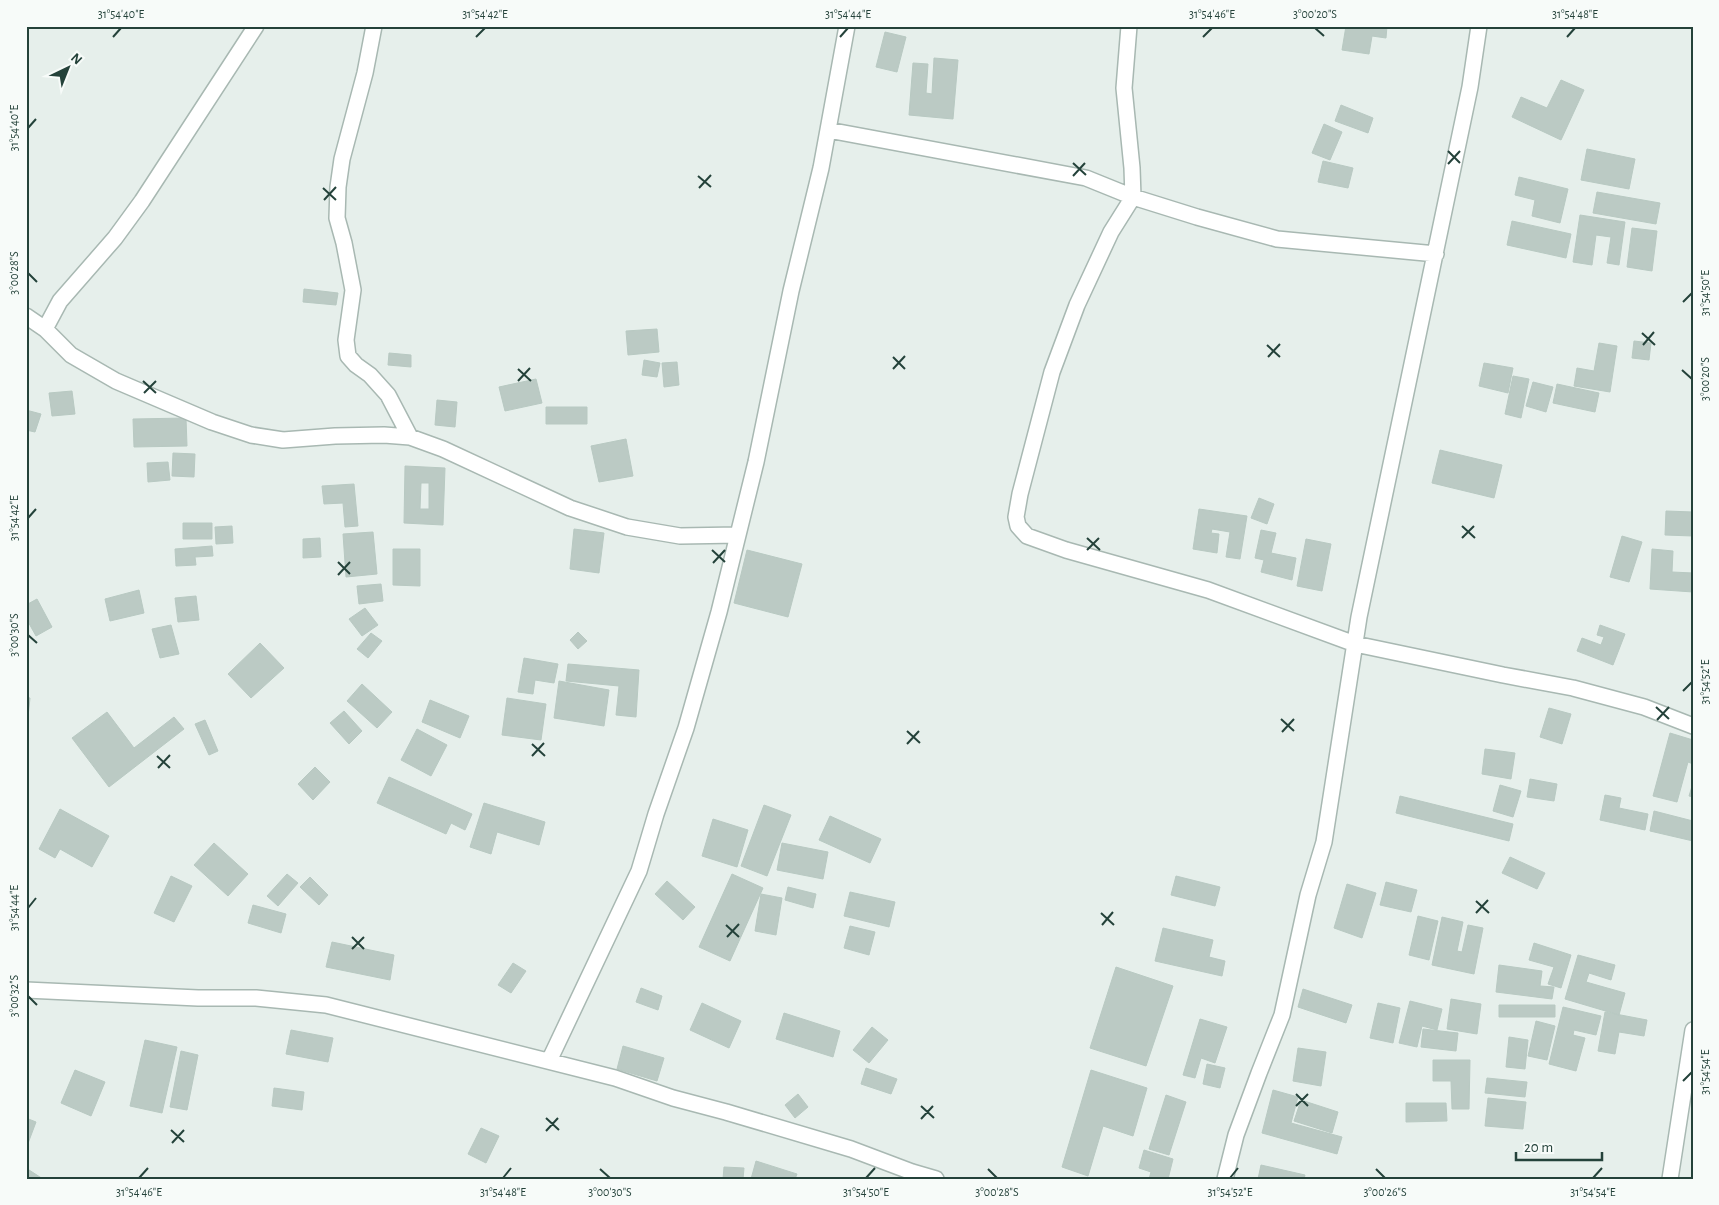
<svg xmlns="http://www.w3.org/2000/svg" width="1719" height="1205" viewBox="0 0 1719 1205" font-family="'Alegreya Sans',sans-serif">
<rect width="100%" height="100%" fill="#e6efeb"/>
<!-- building -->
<path fill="#bbcac4" stroke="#b8c9c2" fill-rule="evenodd" d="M1346,26H1387L1386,38L1372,36L1369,54L1342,50Z
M885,32L906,37L897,72L876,67Z
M934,58L958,60L953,119L909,115L913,63L928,64L926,93L932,94Z
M1561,80L1584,90L1561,140L1512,117L1521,97L1547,108Z
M1341,105L1373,118L1368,133L1335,121Z
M1324,124L1342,132L1330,160L1312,153Z
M1587,149L1635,159L1629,189L1581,180Z
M1323,161L1353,168L1348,188L1318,182Z
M1519,177L1568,189L1560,223L1532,216L1535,200L1515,195Z
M1597,192L1660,203L1656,224L1593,213Z
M1580,215L1625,222L1619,265L1607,263L1611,237L1596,235L1592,265L1573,262Z
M1512,221L1571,234L1566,258L1507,245Z
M1632,228L1657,231L1652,271L1627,267Z
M304,289L338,293L336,305L303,302Z
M657,329L659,352L628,355L626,331Z
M1634,341L1651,343L1649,360L1632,358Z
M1599,343L1617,346L1610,392L1574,386L1577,368L1594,371Z
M389,353L411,355V367L388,365Z
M644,360L660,363L657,377L642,375Z
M677,362L679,385L664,387L662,363Z
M1484,363L1513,368L1508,393L1479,386Z
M1513,376L1529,379L1521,418L1505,414Z
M536,379L542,403L505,411L499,387Z
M1533,382L1553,387L1546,412L1526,406Z
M1557,384L1599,393L1595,412L1553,403Z
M72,391L75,414L52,416L49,393Z
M437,400L457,402L455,427L435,425Z
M546,407H587V424H546Z
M26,410L41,414L35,432L26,430Z
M186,418L187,446L134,447L133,419Z
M626,439L633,476L599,482L591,446Z
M1440,450L1502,465L1494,498L1432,483Z
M173,453L195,454L194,477L172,476Z
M168,462L170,480L148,482L147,463Z
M405,466L445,468L443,525L404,523ZM421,483H429V509H420Z
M354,484L358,526L345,527L343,503L324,504L322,486Z
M1259,498L1274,504L1267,524L1251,518Z
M1199,509L1247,516L1240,559L1226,557L1230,532L1212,529L1211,533L1219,534L1217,553L1193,549Z
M1666,511L1693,512V536L1665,535Z
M183,523H212V539H183Z
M232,526L233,543L216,544L215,527Z
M574,529L604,533L599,573L570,569Z
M1261,530L1276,533L1271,553L1296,558L1292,580L1261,572L1264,560L1255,558Z
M373,532L377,574L346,577L343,534Z
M1622,536L1642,542L1629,582L1610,577Z
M320,538L321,557L303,558V539Z
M1306,539L1331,544L1322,591L1297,586Z
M212,546L213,556L195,557L196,565L176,566L175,549Z
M393,549H420V586L393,585Z
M1652,549L1673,551L1672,572L1693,573V592L1650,589Z
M747,550L802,564L788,617L734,603Z
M381,584L383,601L359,604L357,586Z
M139,590L144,613L110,621L105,599Z
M196,596L199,620L178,622L175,598Z
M37,599L52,627L36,636L26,618V605Z
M365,608L378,625L362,636L349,619Z
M171,625L179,654L160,658L152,629Z
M1600,625L1625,634L1613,665L1577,651L1582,638L1601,645L1604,637L1597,635Z
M578,632L587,641L578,649L570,640Z
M371,633L382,641L368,658L357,649Z
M260,643L284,668L251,698L228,674Z
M524,658L558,664L554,683L535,680L533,694L518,692Z
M568,664L639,670L636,717L616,715L619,686L566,681Z
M559,681L609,690L604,726L554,718Z
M362,684L392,712L377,728L347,701Z
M26,697L30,698L27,726H26Z
M507,698L546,704L541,740L502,735Z
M430,700L469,716L460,738L422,722Z
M1549,708L1571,714L1562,744L1540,737Z
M344,711L362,731L349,744L330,723Z
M107,712L134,748L174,717L184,729L109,787L72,738Z
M205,720L218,751L209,755L195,724Z
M417,729L447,745L431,776L401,760Z
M1670,733L1693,740V764L1688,762L1677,802L1653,796Z
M1485,749L1515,753L1511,779L1482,774Z
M315,767L330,782L313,800L298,784Z
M389,777L472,814L465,830L451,823L446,834L377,803Z
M1530,779L1557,784L1554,801L1527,797Z
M1693,783V797L1689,796Z
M1500,785L1521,791L1513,817L1493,811Z
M1605,795L1621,798L1619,808L1648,814L1645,830L1600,820Z
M1400,796L1513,824L1509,841L1396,813Z
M484,803L545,822L539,845L497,832L491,854L470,847Z
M764,805L791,815L767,876L741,866Z
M60,809L109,836L92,867L60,849L55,858L39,849Z
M1654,811L1693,821V841L1650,831Z
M830,816L881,839L870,863L819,840Z
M713,819L748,830L737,867L702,856Z
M214,843L248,874L228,896L194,865Z
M782,843L828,852L823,879L777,870Z
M1510,857L1545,873L1537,889L1502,873Z
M287,874L298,883L278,906L267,896Z
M732,874L763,888L730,961L699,947Z
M171,876L192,886L174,922L154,913Z
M1176,876L1220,887L1215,906L1171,895Z
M310,877L328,895L319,905L300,887Z
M667,881L695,907L683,920L655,894Z
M1386,882L1417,890L1411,912L1380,905Z
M1347,884L1376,893L1362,938L1334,928Z
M788,887L816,894L813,908L785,900Z
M850,892L895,902L889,927L844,916Z
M761,894L782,898L776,935L755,931Z
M253,905L286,914L281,933L248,923Z
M1418,916L1438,921L1429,960L1409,955Z
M1442,917L1463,922L1457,951L1462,952L1468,925L1483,928L1474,974L1432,965Z
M850,926L875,932L869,955L844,948Z
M1163,928L1213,940L1209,957L1225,961L1222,976L1155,961Z
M332,942L394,955L390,980L326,967Z
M1534,943L1571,955L1561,988L1548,984L1554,967L1529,960Z
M1578,955L1615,965L1611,980L1589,973L1586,982L1625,993L1619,1015L1565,999Z
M513,963L526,971L511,993L498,985Z
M1499,965L1542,971L1540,986L1554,987L1552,999L1496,992Z
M1116,967L1173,986L1146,1066L1090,1048Z
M641,988L662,996L658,1010L636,1002Z
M1303,989L1352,1005L1346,1023L1298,1007Z
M1451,999L1481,1004L1477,1034L1447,1029Z
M1410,1001L1442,1009L1437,1030L1422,1026L1417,1047L1399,1043Z
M702,1003L741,1021L729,1048L690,1030Z
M1378,1003L1400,1008L1393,1043L1370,1038Z
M1499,1005H1555V1017H1499Z
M1563,1007L1601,1016L1596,1035L1574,1030L1573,1035L1585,1038L1576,1071L1549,1064Z
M1605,1012L1647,1020L1644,1036L1619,1032L1615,1054L1598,1051Z
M784,1013L840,1031L833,1057L776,1039Z
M1200,1019L1227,1027L1215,1063L1201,1058L1195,1078L1183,1075Z
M1536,1021L1555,1026L1547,1060L1528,1056Z
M872,1027L888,1040L869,1063L853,1050Z
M1423,1029L1458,1033L1456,1051L1421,1047Z
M291,1030L333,1038L328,1062L286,1054Z
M1509,1037L1528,1040L1525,1069L1506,1067Z
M145,1040L177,1047L162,1113L130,1106Z
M623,1046L664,1058L657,1081L617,1069Z
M1298,1048L1326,1052L1321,1086L1293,1081Z
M181,1051L198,1055L187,1110L170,1107Z
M1433,1060H1470L1469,1109H1452L1451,1081H1433Z
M1207,1064L1225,1068L1220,1088L1203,1084Z
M866,1068L897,1079L891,1094L861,1084Z
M75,1070L105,1082L91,1116L61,1103Z
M1091,1070L1147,1088L1133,1136L1103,1126L1088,1176L1062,1167Z
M1487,1078L1527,1082L1525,1097L1485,1093Z
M274,1088L304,1092L302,1110L272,1106Z
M1273,1090L1298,1097L1291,1123L1342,1137L1337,1154L1262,1133Z
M798,1094L808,1107L795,1118L785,1105Z
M1166,1095L1186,1102L1169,1155L1149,1149Z
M1488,1098L1526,1102L1523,1129L1485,1126Z
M1301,1100L1338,1112L1332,1133L1294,1121Z
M1406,1103H1446L1447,1121L1406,1122Z
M26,1118L36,1122L27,1146H26Z
M481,1128L499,1136L486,1163L468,1154Z
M1144,1150L1173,1159L1168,1179H1149L1151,1172L1139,1168Z
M756,1161L797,1174L795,1179H751Z
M1261,1165L1305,1175L1304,1179H1258Z
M724,1167L744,1168L743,1179H723Z
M26,1168L43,1179H26Z"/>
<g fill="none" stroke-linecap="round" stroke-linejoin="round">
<defs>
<path id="street" d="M374,26L365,73L342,159L338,187L337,218L344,243L353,290L346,340L348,356L356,365L370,375L388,395L410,437
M1129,26L1124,88L1132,168L1133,197L1111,232L1077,305L1052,372L1020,494L1016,517L1018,526L1027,536L1066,550L1208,590L1355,644L1503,675L1573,688L1644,707L1693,726
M828,130L1086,178L1133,197L1197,217L1277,239L1436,254
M26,316L45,329L71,355L116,381L212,422L251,435L283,440L335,436L384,435L410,437L443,449L570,508L627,527L680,536L738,535
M45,329L60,301L115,238L142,201L256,26
M26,990L198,998H256L326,1005L615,1078L673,1098L726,1112L851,1149L912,1172L936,1179
M549,1061L639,871L656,814L686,728L719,612L756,462L791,291L821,168L847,26
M1225,1179L1236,1135L1259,1073L1282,1015L1308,895L1324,842L1359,617L1470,87L1479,26
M1670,1179L1693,1030"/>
</defs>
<!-- street casing -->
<use href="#street" stroke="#a8b8b2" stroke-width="18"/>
<!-- street -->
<use href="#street" stroke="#fff" stroke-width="15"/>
</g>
<!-- ticks -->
<path fill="none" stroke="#24423a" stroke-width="2" d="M1315,28L1324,36M113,37L121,28M476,37L485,28M840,37L848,28M1203,37L1212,28M1567,37L1575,28M28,128L36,119M1448,151L1460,163M1073,163L1086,175M1448,164L1460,151M698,176L711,187M1073,176L1085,163M323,188L336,200M699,188L711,175M324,200L336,187M28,273L37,282M1683,302L1692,293M1642,333L1655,345M1267,345L1280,357M1643,345L1654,332M893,357L905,369M1268,357L1280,344M518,369L531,381M893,369L905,356M1682,370L1692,379M143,381L156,393M518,381L530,368M144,393L156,381M28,518L36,509M1462,526L1475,538M1087,538L1100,550M1462,538L1474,526M712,550L725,562M1087,550L1099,538M338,562L350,574M713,563L725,550M338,575L350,562M28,635L37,643M1683,691L1692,682M1656,707L1669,719M1281,719L1294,731M1657,720L1669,707M907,731L920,743M1282,732L1294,719M532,744L545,756M907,744L919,731M157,756L170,768M532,756L544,743M158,768L170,755M1476,901L1489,913M28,908L36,898M1101,913L1114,925M1476,913L1488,900M726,925L739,937M1102,925L1113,912M352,937L364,949M727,937L739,924M352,949L364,937M28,996L37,1005M1683,1081L1692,1072M1296,1094L1308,1106M921,1106L934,1118M1296,1106L1308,1094M546,1118L559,1130M921,1119L933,1106M171,1130L184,1142M546,1131L558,1118M172,1143L184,1130M600,1169L610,1178M988,1169L997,1178M1376,1169L1385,1178M139,1178L148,1168M503,1178L511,1168M866,1178L875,1168M1230,1178L1238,1168M1593,1178L1602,1168"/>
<!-- border -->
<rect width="1719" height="1205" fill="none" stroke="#f7fbf9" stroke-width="55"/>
<!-- north arrow -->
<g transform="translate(68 68) rotate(43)" stroke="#f7fbf9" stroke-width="4" paint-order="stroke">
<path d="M0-4L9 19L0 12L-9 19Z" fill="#24423a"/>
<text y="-8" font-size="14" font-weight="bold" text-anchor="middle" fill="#24423a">N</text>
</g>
<!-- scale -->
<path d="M1516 1152v8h86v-8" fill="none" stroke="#24423a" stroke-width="2.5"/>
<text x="1524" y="1152" font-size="15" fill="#24423a" stroke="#f7fbf9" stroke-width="4" paint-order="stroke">20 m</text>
<rect x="28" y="28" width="1664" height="1150" fill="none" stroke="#24423a" stroke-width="2"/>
<g font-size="12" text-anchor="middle" fill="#24423a">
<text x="121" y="18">31°54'40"E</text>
<text x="485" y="18">31°54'42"E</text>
<text x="848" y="18">31°54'44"E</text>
<text x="1212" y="18">31°54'46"E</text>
<text x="1315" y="18">3°00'20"S</text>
<text x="1575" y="18">31°54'48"E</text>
<text transform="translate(14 128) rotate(-90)" y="4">31°54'40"E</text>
<text transform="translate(14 273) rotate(-90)" y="4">3°00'28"S</text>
<text transform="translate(1705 293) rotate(-90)" y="4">31°54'50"E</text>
<text transform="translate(1705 379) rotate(-90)" y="4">3°00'20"S</text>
<text transform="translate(14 518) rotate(-90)" y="4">31°54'42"E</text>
<text transform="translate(14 635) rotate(-90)" y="4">3°00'30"S</text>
<text transform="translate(1705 682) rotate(-90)" y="4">31°54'52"E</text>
<text transform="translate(14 908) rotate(-90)" y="4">31°54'44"E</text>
<text transform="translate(14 996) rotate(-90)" y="4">3°00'32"S</text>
<text transform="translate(1705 1072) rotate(-90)" y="4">31°54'54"E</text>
<text x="139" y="1196">31°54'46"E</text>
<text x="503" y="1196">31°54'48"E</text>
<text x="610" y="1196">3°00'30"S</text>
<text x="866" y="1196">31°54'50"E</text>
<text x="997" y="1196">3°00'28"S</text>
<text x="1230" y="1196">31°54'52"E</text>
<text x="1385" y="1196">3°00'26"S</text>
<text x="1593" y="1196">31°54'54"E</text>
</g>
</svg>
